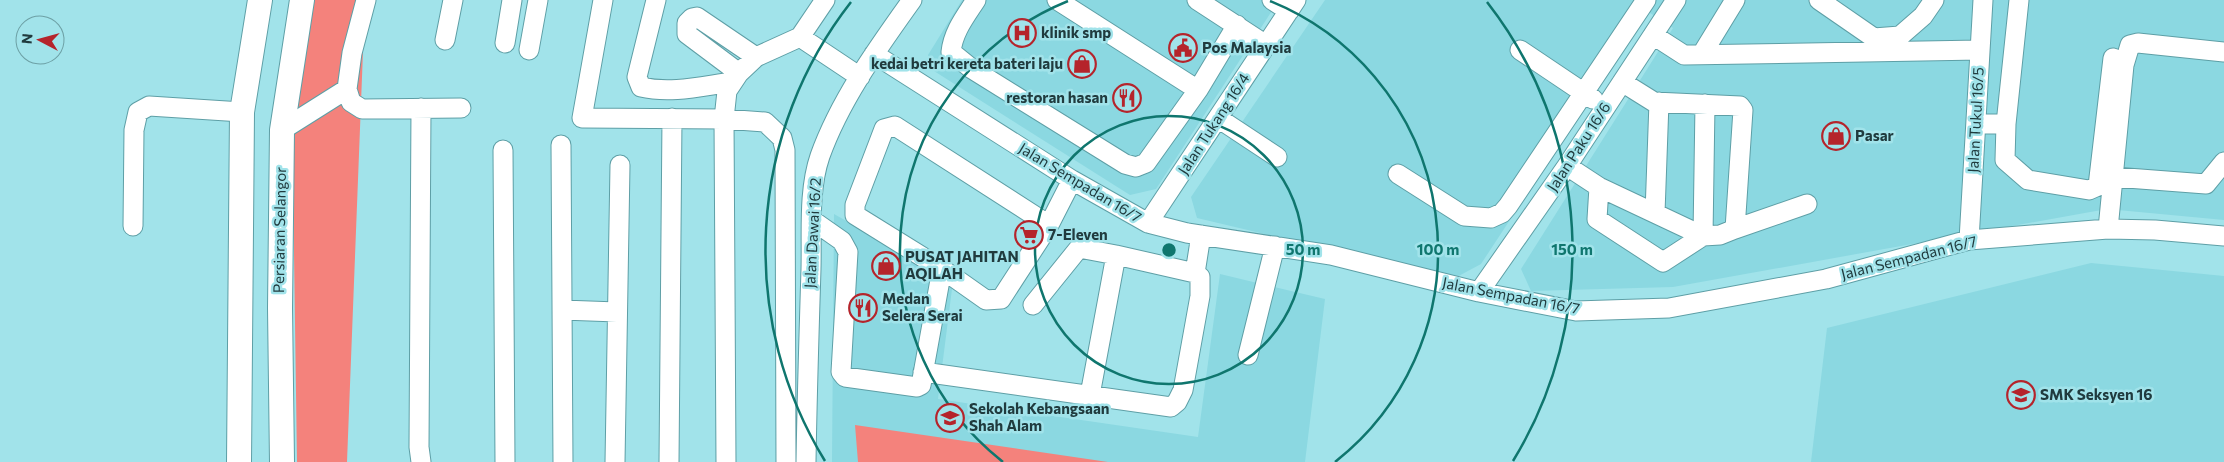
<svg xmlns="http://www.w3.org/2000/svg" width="2224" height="462" viewBox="0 0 2224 462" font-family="Commissioner,sans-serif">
<rect width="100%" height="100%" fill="#a1e3ea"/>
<!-- built -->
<path fill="#8bd8e1" d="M962,0H1279L1156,189L1130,195L934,71L928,55Z
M1325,0H2224V220L2107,209L1673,287L1531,291L1521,269L1673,28L1647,11L1481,264L1453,279L1197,218L1191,197Z
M834,214L953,281L938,399L1198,437L1220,274L1325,299L1305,462H832Z
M2091,263L2224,276V462H1811L1827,328Z"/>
<!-- green -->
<path fill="#f4827c" d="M308,0H365L347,462H297L292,115Z
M855,425L1108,462H858Z"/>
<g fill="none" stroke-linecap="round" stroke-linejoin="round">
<defs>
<path id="minor" d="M603,0L582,118L724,119L765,122L782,138L785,150L786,462
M656,0L637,77L641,87C671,94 702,86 732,82
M976,0C965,17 953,32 951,52L972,69L1125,164L1136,167L1146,163L1198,90L1237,25
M1057,0L1198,90
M1197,0L1266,45
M1272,0L1289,11
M1819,0L1874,38L1900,36L1923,16L1934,0
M1653,35L1684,55L1980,50
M800,37L860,77
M445,40L453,0
M505,43L512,0
M529,50L538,0
M1520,50L1593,99
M874,54L1072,180L1148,223L1187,233L1331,255L1479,292L1576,311L1669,308L1826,279L1969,240L2108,229L2155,230L2224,236
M1702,54L1735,0
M739,73L687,34V23L692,18L697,17L756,57
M347,89L351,102L362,109L461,108
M421,108L419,447L421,462
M1218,118L1277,157
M1976,124H2006L2005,160L2028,180L2089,190L2098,186L2113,58
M2006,124L2019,0
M282,130L347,89L352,53L366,0
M561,145L563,462
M503,150L505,462
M1567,166L1599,187L1703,236L1720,235L1735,229L1743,110L1740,106L1654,102L1622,82
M1398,174L1464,216L1491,218L1502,213L1508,206L1646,0
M2114,177L2206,184L2224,162
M1599,187L1597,219L1663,262L1703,236L1705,104
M1655,213L1659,102
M812,220L842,241L848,252L841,372L845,377L917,387L921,385L942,269
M1148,223L1296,0
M1049,225L895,126L884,129L855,205V215L942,269L986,300L1001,299L1049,225L1072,180
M133,226L134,130L138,112L149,106L242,112
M1735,229L1807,204
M2108,229L2124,65L2130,45L2138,43L2224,52
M1969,240L1983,0
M1195,273L1201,235
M1479,292L1567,166L1676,0
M1033,305L1079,248L1116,255L1090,395
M562,310L617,312
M1248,355L1275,246
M923,372L1171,407L1177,402L1183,390L1200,296V277L1195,273L1116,255
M615,462L620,165
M669,462L672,118
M726,462L724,119L727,91L739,73L756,57L800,37L825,0
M806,462C807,398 809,333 811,269C812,233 808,191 820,156C840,100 877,49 912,0"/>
<path id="major" d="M239,462L242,112L260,0
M282,462L280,308L282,130L302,0"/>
</defs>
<!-- minor casing -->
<use href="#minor" stroke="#5e9fa6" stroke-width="21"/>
<!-- major casing -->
<use href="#major" stroke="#5e9fa6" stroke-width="26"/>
<!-- minor -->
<use href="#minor" stroke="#fff" stroke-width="19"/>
<!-- major -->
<use href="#major" stroke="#fff" stroke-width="24"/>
</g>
<!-- distance rings -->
<g fill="none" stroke="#0f766e" stroke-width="2.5">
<circle cx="1169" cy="250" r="134"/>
<path d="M1003 462A269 269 0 0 1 1068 1M1270 1A269 269 0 0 1 1335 462"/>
<path d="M825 461A403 403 0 0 1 851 2M1487 2A403 403 0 0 1 1513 461"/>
</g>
<!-- icons -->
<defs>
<symbol id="hospital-ring" viewBox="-11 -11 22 22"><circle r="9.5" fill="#a1e3ea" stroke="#b5242b" stroke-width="1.5"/><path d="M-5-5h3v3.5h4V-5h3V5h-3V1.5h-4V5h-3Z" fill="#b5242b"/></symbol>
<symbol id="civic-ring" viewBox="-11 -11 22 22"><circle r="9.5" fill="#a1e3ea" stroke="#b5242b" stroke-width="1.5"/><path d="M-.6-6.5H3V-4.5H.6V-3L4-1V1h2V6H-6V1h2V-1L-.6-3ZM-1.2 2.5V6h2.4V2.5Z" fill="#b5242b"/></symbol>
<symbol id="shop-ring" viewBox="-11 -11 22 22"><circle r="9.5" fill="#a1e3ea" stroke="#b5242b" stroke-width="1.5"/><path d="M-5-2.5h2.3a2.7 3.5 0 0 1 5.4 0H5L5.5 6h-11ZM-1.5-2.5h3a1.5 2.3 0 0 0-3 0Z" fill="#b5242b"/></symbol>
<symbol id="restaurant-ring" viewBox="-11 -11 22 22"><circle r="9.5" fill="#a1e3ea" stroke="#b5242b" stroke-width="1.5"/><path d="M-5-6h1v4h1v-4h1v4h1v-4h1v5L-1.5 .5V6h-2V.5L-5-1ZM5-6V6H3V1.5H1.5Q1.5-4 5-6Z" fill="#b5242b"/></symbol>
<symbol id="supermarket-ring" viewBox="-11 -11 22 22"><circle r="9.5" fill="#a1e3ea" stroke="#b5242b" stroke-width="1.5"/><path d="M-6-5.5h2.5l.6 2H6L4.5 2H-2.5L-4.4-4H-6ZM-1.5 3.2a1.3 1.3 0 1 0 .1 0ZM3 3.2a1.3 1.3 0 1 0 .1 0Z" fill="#b5242b"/></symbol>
<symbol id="school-ring" viewBox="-11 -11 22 22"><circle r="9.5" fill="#a1e3ea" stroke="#b5242b" stroke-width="1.5"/><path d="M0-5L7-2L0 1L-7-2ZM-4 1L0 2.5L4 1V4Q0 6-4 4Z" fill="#b5242b"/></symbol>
</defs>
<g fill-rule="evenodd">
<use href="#hospital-ring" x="1006" y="17" width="32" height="32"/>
<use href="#civic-ring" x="1167" y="32" width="32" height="32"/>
<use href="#shop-ring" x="1066" y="48" width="32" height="32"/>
<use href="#restaurant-ring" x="1111" y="82" width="32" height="32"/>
<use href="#shop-ring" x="1820" y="120" width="32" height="32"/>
<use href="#supermarket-ring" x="1013" y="219" width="32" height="32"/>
<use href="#shop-ring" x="870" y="250" width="32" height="32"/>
<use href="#restaurant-ring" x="847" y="292" width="32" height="32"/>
<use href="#school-ring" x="2005" y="379" width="32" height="32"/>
<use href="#school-ring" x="934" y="402" width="32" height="32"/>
</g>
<g text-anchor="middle" stroke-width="5" stroke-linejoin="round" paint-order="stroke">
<!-- poi labels -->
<g font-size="15" font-weight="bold" fill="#203b3e" stroke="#a1e3ea" text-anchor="start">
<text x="1041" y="38">klinik smp</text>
<text x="1202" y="53">Pos Malaysia</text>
<text x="1063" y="69" text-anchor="end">kedai betri kereta bateri laju</text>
<text x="1108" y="103" text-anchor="end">restoran hasan</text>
<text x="1855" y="141">Pasar</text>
<text x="1048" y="240">7-Eleven</text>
<text x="905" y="262">PUSAT JAHITAN<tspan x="905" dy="17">AQILAH</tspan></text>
<text x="882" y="304">Medan<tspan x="882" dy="17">Selera Serai</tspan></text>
<text x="2040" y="400">SMK Seksyen 16</text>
<text x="969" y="414">Sekolah Kebangsaan<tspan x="969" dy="17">Shah Alam</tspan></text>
</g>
<!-- street labels -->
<g font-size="15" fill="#203b3e" stroke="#a1e3ea">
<text transform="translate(1976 120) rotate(-87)" y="5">Jalan Tukul 16/5</text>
<text transform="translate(1214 124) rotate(-57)" y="5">Jalan Tukang 16/4</text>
<text transform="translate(1579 147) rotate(-57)" y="5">Jalan Paku 16/6</text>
<text transform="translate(1080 183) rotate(31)" y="5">Jalan Sempadan 16/7</text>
<text transform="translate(280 230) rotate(-89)" y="5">Persiaran Selangor</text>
<text transform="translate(813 233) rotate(-87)" y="5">Jalan Dawai 16/2</text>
<text transform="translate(1909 258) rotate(-14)" y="5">Jalan Sempadan 16/7</text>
<text transform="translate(1511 296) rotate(11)" y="5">Jalan Sempadan 16/7</text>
</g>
</g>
<circle cx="1169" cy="250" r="8" fill="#0f766e" stroke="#a1e3ea" stroke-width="2.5"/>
<g font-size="15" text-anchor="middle" font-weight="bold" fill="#0f766e" stroke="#a1e3ea" stroke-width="5" stroke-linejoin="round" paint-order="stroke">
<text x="1303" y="255">50 m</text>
<text x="1438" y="255">100 m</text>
<text x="1572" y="255">150 m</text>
</g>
<!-- north arrow -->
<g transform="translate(40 40) rotate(276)"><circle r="24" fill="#a1e3ea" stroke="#6da0a5"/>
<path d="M0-4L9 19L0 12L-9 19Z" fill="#b5242b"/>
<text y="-8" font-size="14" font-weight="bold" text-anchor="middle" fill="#203b3e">N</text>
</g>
</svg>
